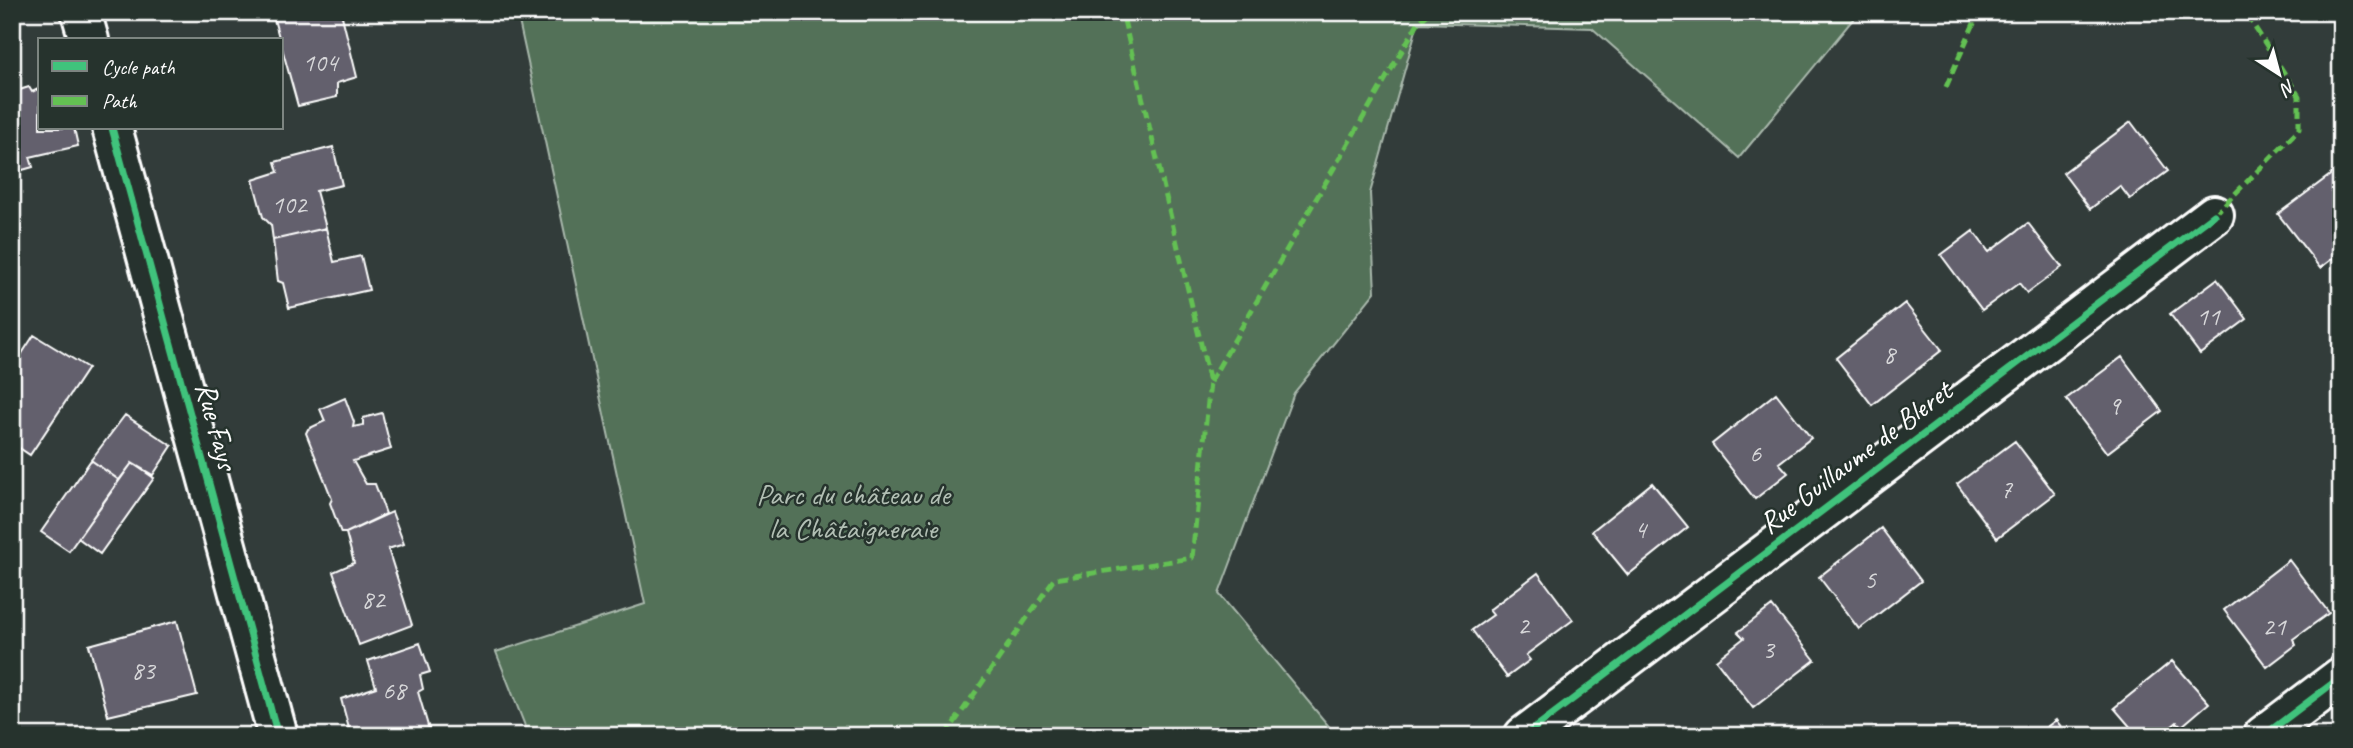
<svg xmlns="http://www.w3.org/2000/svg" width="2353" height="748" viewBox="0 0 2353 748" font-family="Caveat,sans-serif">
<rect width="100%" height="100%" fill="#323c3a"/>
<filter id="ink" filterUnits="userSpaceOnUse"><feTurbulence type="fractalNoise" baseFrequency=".0143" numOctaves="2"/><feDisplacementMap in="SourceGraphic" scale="14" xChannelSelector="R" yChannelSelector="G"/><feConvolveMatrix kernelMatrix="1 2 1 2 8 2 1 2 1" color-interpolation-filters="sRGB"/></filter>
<g filter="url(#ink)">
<!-- green -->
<path fill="#537159" stroke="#a9b8ac" stroke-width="2" d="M517,12H1859L1739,158L1592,28L1418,23L1370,193L1375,292L1294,393L1219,594L1337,736H529L496,652L645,604Z"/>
<!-- building -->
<path fill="#64616d" stroke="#fff" stroke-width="2" d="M272,12H341L357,77L337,83V97L298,106Z
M29,87L32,92L40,88V128H74L78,146L30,157L33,167L12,173V106H16L13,92Z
M2131,122L2168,171L2130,199L2120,186L2090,209L2063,173Z
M333,147L342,185L316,191L326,228L273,240L271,225L263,217L253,180L278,172L275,162Z
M2341,167V252L2320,268L2278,214Z
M2028,223L2062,267L2027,293L2019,283L1982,310L1941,255L1973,231L1989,252Z
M326,228L334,262L361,256L369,290L289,308L283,283L278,281L273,240Z
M2217,279L2247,319L2200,354L2170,314Z
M1905,303L1942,350L1872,405L1836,358Z
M34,335L88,368L30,455L12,443V437L18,427L12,423V369Z
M2122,357L2162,411L2107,453L2066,399Z
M1776,393L1811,438L1779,463L1788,473L1755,499L1712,444Z
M345,398L354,422L353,427L363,425V418L382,413L391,449L353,461L366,484H375L386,514L346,533H341L330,503L332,499L306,433L308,429L325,421L320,409Z
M125,415L172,446L153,475L132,463L119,480L91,460Z
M2015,441L2055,494L1997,538L1957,484Z
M91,460L119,480L69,551L41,532Z
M132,463L154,478L100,554L78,538Z
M1652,483L1688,527L1628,575L1592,531Z
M392,512L404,544L388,549L412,625L359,645L333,572L354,563L346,533Z
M1881,528L1921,581L1859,629L1819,577Z
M2289,560L2329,613L2293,639L2296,645L2267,667L2224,610Z
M1538,573L1573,620L1526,655L1530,660L1507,677L1472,630L1493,615L1489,610Z
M1772,606L1815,660L1753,708L1716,660L1744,638L1738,632Z
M177,621L197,695L108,716L89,645Z
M420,643L430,672L420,675L423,689L418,692L431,736H351L341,699L376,687L368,661Z
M2172,661L2209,703L2182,726L2177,722L2160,736H2138L2114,708Z
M2056,720L2068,736H2035Z"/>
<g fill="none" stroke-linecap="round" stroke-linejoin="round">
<defs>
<path id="street" d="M81,12L89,40
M112,128L278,736
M1524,736L2214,215
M2263,736L2341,677"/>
</defs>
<!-- street casing -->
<use href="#street" stroke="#fff" stroke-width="44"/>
<!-- street -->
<use href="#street" stroke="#26332d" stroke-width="38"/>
<!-- quiet -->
<path stroke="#63c152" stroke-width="5" stroke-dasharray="10 5" stroke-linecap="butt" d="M1946,87L1979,12
M2214,215L2299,129V96L2245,12
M1210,382L1418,23L1430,12
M945,736L1054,579L1192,558L1210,382L1122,12"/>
<defs>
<path id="cycleway" d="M112,128L278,736
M1524,736L2214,215
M2263,736L2341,677"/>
</defs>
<!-- cycleway casing -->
<use href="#cycleway" stroke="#26332d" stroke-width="11"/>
<!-- cycleway -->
<use href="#cycleway" stroke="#40c37c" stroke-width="7"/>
</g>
</g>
<g text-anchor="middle" stroke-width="5" stroke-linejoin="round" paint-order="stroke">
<!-- number labels -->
<g font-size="26" fill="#d8d8da">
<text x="320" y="71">104</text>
<text x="289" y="213">102</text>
<text x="2208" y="325">11</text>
<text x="1889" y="363">8</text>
<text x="2114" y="414">9</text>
<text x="1755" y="462">6</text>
<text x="2006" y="498">7</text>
<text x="1640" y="538">4</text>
<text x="1870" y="588">5</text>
<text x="373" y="608">82</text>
<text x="1523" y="634">2</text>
<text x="2274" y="635">21</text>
<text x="1768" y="658">3</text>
<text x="143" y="679">83</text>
<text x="394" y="699">68</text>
</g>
<!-- street labels -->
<g font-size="30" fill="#fff" stroke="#26332d">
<text transform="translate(217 426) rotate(75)" y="10">Rue Fays</text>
<text transform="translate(1855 457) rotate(-37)" y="10">Rue Guillaume de Bleret</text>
</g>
<!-- park labels -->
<g font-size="30" fill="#b2bfb4" stroke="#26332d">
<text x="853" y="504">Parc du château de<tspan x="853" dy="34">la Châtaigneraie</tspan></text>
</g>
</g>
<!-- margin -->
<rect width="2353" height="748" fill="none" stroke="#26332d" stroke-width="42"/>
<rect x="21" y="21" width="2311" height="706" fill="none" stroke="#fff" stroke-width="2.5" filter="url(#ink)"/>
<!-- legend -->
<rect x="38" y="38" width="245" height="91" fill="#26332d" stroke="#7d8581" stroke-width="2"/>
<rect x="52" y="61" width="35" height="10" fill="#40c37c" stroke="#7d8581" stroke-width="2"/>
<text x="102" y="74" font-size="21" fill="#ffffff">Cycle path</text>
<rect x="52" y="96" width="35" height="10" fill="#63c152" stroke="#7d8581" stroke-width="2"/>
<text x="102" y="108" font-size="21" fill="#ffffff">Path</text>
<!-- north arrow -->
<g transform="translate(2279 74) rotate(144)" stroke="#26332d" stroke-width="5" paint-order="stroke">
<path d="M0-5L12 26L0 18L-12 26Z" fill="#ffffff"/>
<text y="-10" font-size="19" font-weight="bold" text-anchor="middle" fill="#ffffff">N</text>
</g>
</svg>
